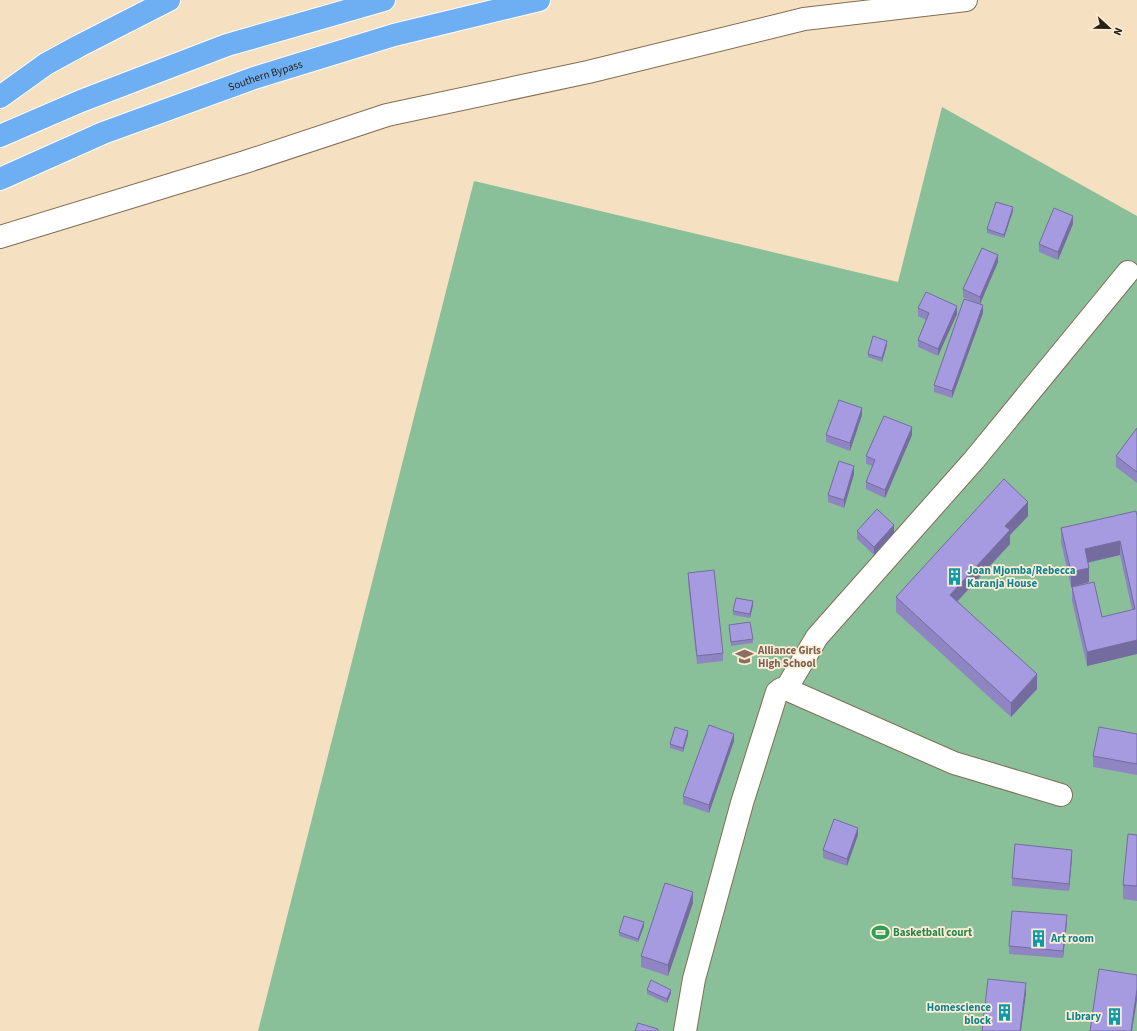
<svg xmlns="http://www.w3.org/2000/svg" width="1137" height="1031" viewBox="0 0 1137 1031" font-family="'Source Sans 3',sans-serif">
<rect width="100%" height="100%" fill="#f5e0c2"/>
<!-- grass -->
<path fill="#8ac099" d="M942,107L1137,216V1031H258L474,181L898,282Z"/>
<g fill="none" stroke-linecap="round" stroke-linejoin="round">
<defs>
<path id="minor" d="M0,237L245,162L387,115L588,72L804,19L966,0
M786,689L817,637L974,460L1128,272
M685,1031L694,979L742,803L777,692L781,689H786L954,763L1061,795"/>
<g id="highway">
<path d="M0,97L46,64L79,46L169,0"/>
<path d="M0,136L81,101L227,45L384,0"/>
<path id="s1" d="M0,179L103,133L254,78L394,35L539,0"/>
</g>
</defs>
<!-- minor casing -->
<use href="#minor" stroke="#816e54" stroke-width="24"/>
<!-- highway casing -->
<use href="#highway" stroke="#fff" stroke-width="24"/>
<!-- minor -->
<use href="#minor" stroke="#fff" stroke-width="22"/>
<!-- highway -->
<use href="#highway" stroke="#6eaef3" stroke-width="22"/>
</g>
<!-- wall -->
<path fill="#8f85c2" d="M1013,211L1004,238L987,233V229Z
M1073,224L1058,260L1039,252V244Z
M998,262L980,304L983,313L952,398L934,392V385L979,304L963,297V289Z
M918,308L957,314L938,356L918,347V340L926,320L918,316Z
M887,345L882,362L868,357V354Z
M862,415L850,451L826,442V435Z
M1137,428V483L1116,467V456Z
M912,435L885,498L866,489V482L872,466L866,464V456Z
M854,474L844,508L828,502V495Z
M1136,511L1137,654L1087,666L1072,601V587L1102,617L1132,610L1120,555L1088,563L1089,582L1071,587L1061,542V528Z
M1028,516L1010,535V544L958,601L1037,689L1011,717L896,612V597Z
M857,531L894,533L874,555L857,539Z
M688,573L723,653V661L697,664L688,581Z
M753,605L750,618L733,615V611Z
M729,625L753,639V643L731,646Z
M1137,734V775L1093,767V756Z
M688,735L683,752L670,748V744Z
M734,741L709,813L683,804V796Z
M858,835L847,866L823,858V850Z
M1137,835V901L1123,899V885Z
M1072,857L1069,891L1012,886V878Z
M693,903L668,976L641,967V956Z
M1067,922L1063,958L1009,954V946Z
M644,926L638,942L619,936V932Z
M647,990L671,993L667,1003L647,994Z"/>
<!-- shaded-wall -->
<path fill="#746c9e" d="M1013,207V211L1004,238V235Z
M1073,216V224L1058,260V252Z
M998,255V262L980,304V297Z
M983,305V313L952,398V391Z
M957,306V314L938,356V349Z
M887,341V345L882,362V358Z
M862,408V415L850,451V443Z
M912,427V435L885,498V490Z
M854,466V474L844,508V500Z
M1028,502V516L1010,535V544L950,609V595L1005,526Z
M894,525V533L874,555V547Z
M1120,541V555L1085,563V549Z
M1089,568V582L1071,587V572Z
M753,601V605L750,618V614Z
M1137,640V654L1087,666V652Z
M1037,674V689L1011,717V703Z
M688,731V735L683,752V748Z
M734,734V741L709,813V805Z
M858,828V835L847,866V859Z
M1072,850V857L1069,891V884Z
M693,892V903L668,976V965Z
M1067,915V922L1063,958V951Z
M644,922V926L638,942V939Z
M1026,983V994L1021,1031H1020Z
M1137,989V1000L1132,1031H1131Z
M671,990V993L667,1003V999Z"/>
<!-- building -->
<path fill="#a69be1" stroke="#746c9e" d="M996,202L1013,207L1004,235L987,229Z
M1054,208L1073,216L1058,252L1039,244Z
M982,248L998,255L980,297L963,289Z
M926,292L957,306L938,349L918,340L929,313L918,308Z
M964,299L983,305L952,391L934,385Z
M873,336L887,341L882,358L868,354Z
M839,400L862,408L850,443L826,435Z
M884,416L912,427L885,490L866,482L875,460L866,456Z
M1137,428V472L1116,456Z
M839,461L854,466L844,500L828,495Z
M1004,479L1028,502L1005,526L1010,530L950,595L1037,674L1011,703L896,597Z
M877,509L894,525L874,547L857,531Z
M1136,511L1137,516V640L1087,652L1072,587L1094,582L1102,617L1135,609L1120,541L1085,549L1089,568L1071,572L1061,528Z
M714,570L723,653L697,656L688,573Z
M736,598L753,601L750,614L733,611Z
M750,622L753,639L731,642L729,625Z
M709,725L734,734L709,805L683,796Z
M675,727L688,731L683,748L670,744Z
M1099,727L1137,734V764L1093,756Z
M834,819L858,828L847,859L823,850Z
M1128,834L1137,835V886L1123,885Z
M1015,844L1072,850L1069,884L1012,878Z
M665,883L693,892L668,965L641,956Z
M1012,911L1067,915L1063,951L1009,946Z
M624,916L644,922L638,939L619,932Z
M1099,969L1137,975V989L1131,1031H1090Z
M988,979L1026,983L1020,1031H982Z
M651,980L671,990L667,999L647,990Z
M638,1023L658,1029V1031H635Z"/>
<!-- icons -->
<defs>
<symbol id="building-bare" viewBox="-9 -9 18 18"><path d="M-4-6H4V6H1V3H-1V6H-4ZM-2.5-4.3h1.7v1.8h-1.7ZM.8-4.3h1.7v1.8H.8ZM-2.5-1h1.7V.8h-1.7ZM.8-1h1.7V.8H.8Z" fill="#0f9aa8" stroke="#ffeed6" stroke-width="2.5" paint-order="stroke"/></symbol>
<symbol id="school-bare" viewBox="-9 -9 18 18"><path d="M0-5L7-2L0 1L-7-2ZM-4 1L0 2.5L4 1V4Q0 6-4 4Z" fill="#8d6e63" stroke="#ffeed6" stroke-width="2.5" paint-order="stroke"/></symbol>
<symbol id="stadium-bare" viewBox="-9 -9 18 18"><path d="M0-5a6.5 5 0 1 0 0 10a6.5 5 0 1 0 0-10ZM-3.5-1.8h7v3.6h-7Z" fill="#2e9e5b" stroke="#ffeed6" stroke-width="2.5" paint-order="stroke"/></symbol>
</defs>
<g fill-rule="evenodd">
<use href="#building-bare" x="942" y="564" width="25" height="25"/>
<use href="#school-bare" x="732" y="644" width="25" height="25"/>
<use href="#stadium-bare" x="868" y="920" width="25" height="25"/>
<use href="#building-bare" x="1026" y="926" width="25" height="25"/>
<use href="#building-bare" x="992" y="1000" width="25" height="25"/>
<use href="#building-bare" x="1102" y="1004" width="25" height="25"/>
</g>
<g text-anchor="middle" stroke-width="3.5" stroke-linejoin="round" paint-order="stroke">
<!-- street labels -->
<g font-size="11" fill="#292116" stroke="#ffeed6">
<text dy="4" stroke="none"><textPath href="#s1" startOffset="285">Southern Bypass</textPath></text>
</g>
<!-- culture labels -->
<g font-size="11" font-weight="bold" fill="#0d838f" stroke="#ffeed6" text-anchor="start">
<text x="967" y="574">Joan Mjomba/Rebecca<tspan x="967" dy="13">Karanja House</tspan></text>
<text x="1051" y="942">Art room</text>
<text x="991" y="1011" text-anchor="end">Homescience<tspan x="991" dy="13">block</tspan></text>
<text x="1101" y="1020" text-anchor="end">Library</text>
</g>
<!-- education labels -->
<g font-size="11" font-weight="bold" fill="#785e54" stroke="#ffeed6" text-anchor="start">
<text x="758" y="654">Alliance Girls<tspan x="758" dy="13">High School</tspan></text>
</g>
<!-- leisure labels -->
<g font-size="11" font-weight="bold" fill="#27864d" stroke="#ffeed6" text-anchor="start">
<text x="893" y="936">Basketball court</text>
</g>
</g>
<!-- north arrow -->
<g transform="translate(1109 28) rotate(112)" stroke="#ffeed6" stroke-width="3" paint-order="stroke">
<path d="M0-3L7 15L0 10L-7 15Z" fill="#292116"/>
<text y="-6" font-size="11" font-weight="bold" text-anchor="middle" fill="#292116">N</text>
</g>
</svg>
